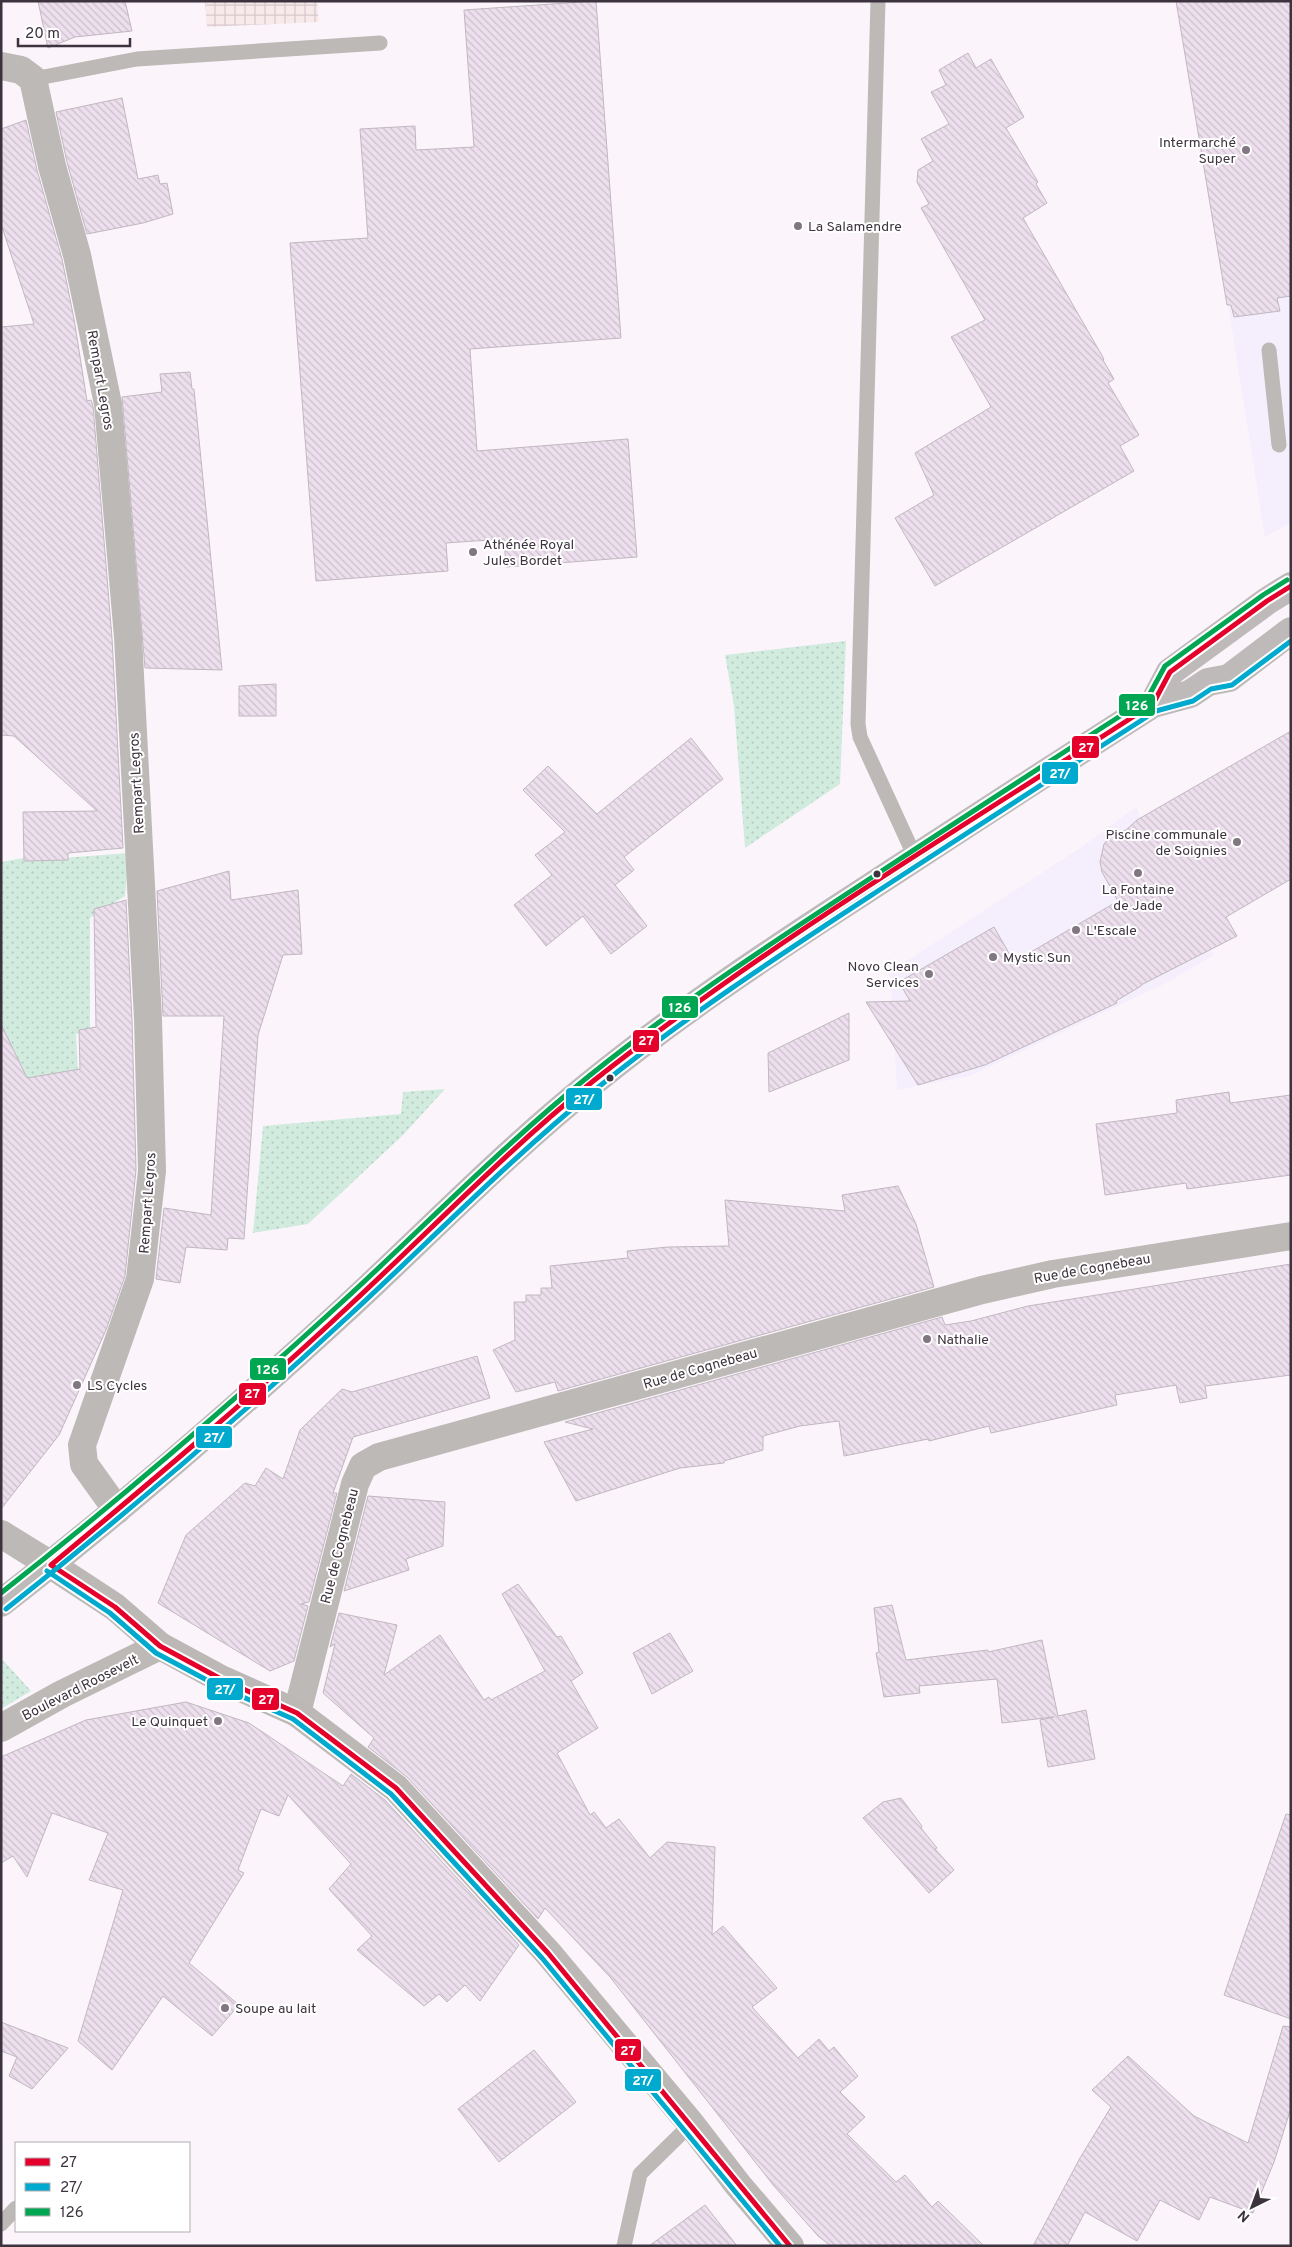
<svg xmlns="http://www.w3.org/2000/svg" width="1292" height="2247" viewBox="0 0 1292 2247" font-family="Overpass,sans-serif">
<defs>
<pattern id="industrial-grid" width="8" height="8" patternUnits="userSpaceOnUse" patternTransform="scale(1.25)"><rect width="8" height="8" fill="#f8e9eb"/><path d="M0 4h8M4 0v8" fill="none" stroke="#d6c8cb"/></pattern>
<pattern id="grass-dots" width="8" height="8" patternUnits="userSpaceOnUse" patternTransform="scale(1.25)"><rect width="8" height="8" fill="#d1ebde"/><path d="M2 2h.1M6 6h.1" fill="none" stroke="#b4cac0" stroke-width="1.8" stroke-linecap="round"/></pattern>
<pattern id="building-back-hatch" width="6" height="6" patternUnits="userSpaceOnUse" patternTransform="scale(1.25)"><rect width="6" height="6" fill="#eddfed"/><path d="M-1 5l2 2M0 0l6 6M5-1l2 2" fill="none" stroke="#ccc0cc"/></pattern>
</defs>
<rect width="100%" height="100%" fill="#fbf5fb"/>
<!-- commercial -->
<path fill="#f5eefd" d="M1180,1H1291V523L1265,537Z
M1137,806L1146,844L1214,955L1166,983L970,1076L897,1090L890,972L1083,846Z"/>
<!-- industrial -->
<path fill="url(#industrial-grid)" d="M205,1H317L319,22L207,27Z"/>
<!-- grass -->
<path fill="url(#grass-dots)" d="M846,641L840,784L745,848L734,706L725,655Z
M129,853L125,896L90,918V1031L76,1034L78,1075L29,1084L1,1029V862L24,858H63Z
M445,1089L403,1135L308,1224L253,1233L263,1126L401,1114L403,1092Z
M3,1660L31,1691L1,1709V1661Z"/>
<!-- building -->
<path fill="url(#building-back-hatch)" stroke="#c0b8c0" d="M38,1H125L132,31L75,37L48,48Z
M596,1L621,338L470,349L477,451L628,439L637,557L506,567L504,539L446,543L448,571L316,581L290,243L368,238L360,129L415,126L416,150L474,147L464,10Z
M1176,1H1291V296L1277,298L1280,311L1234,317L1231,305H1227Z
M968,53L976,68L991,59L1024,117L1006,128L1038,182L1036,184L1047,203L1023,218L1104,359L1103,360L1114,379L1108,383L1139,435L1120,446L1134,471L935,586L895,518L934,495L915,453L991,407L951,337L985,320L921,208L929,204L917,182L918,170L933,161L921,139L949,124L931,92L946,85L939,70Z
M122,98L138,179L158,175L160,184L167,183L173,214L143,223L87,234L67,162L56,112Z
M26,120L37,170L62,259L74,319L87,401L91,400L93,406L112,638L123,848L68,853V860L24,861L23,812L97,811L14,736L1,735V327L34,324L1,224V129Z
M190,372L192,389H194L222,670L145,668L122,397L162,392L160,374Z
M276,684V716H239V686Z
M1291,731V879L1226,917L1237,936L1141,985V986L1116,1001L1117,1003L985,1065L918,1085L866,1002L910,1001L899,982L994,927L1014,962L1118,901L1102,872L1100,862L1104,844L1111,836L1126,830L1137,820Z
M691,738L723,779L624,857L634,870L615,885L647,926L611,954L583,916L546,946L514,905L552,875L535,855L565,832L523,790L548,766L597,814Z
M229,871L231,900L298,890L302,954L283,955L258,1035L244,1239L228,1238L227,1250L186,1247L180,1283L156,1279L164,1208L211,1215L224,1016H163L157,891Z
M126,900L132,1020L136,1170L125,1276L106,1330L59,1435L1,1509V1024L27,1078L80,1069L79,1030L96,1027L94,909Z
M849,1013V1060L769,1092L768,1053Z
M1229,1092L1230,1103L1291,1095V1175L1187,1189L1186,1183L1105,1195L1096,1124L1177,1113L1176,1100Z
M898,1186L916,1224L934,1287L558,1391L555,1382L516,1392L493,1350L515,1340L514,1302H526V1295H541V1288H552L550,1266L628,1258L627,1251L668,1247L729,1246L725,1200L845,1211L842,1195Z
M1291,1264V1375L1205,1386L1207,1398L1180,1403L1176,1385L1115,1395L1117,1405L991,1433L989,1426L929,1441L928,1439L844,1456L839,1421L800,1426L763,1436V1450L724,1461V1463L680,1468L576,1501L544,1442L593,1429L565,1422L942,1317L945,1325L971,1321L1028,1306Z
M477,1356L490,1398L353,1437L333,1493H337L309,1602L301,1604L308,1606L294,1661L270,1671L158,1603L186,1535L245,1483L255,1486L266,1468L283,1479L300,1430L342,1389L352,1392Z
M368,1496L445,1502L443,1546L406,1559L409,1570L344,1591Z
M518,1584L557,1637L561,1636L583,1673L571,1681L598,1728L557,1753L590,1815L594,1812L606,1828L619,1819L650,1858L667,1842L715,1847L712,1935L723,1926L777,1988L752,2007L798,2058L819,2039L829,2051L834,2047L858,2076L840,2092L865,2117L847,2134L896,2182L905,2175L932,2207L938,2201L984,2246H831L818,2236L774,2186L610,1977L545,1908L538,1919L407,1777L368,1747L374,1738L323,1693L335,1644L330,1647L339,1613L397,1625L384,1675L440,1635L484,1700L489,1697L491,1700L545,1671L502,1594Z
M892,1605L906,1660L988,1650V1652L1042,1640L1058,1716L1086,1710L1095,1759L1048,1767L1040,1720L1054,1717L1002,1723L997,1679L919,1686L920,1693L884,1697L876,1653L879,1652L874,1608Z
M670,1633L693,1671L652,1694L633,1653Z
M186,1702L249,1723L343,1786L351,1774L385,1800L519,1945L480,2001L465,1985L447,2002L439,1994L424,2006L357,1950L372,1936L329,1889L351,1864L288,1795L279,1816L261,1809L238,1870L244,1873L189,1963L239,2005L212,2036L163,1996L112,2070L78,2041L123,1890L89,1880L108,1833L52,1813L27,1877L13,1856L1,1863V1757L86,1720Z
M901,1798L922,1826L921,1828L937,1848L935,1849L954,1870L929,1893L863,1818L883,1802Z
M1286,1814L1291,1815V2019L1224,1995Z
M1,2022L68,2048L32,2089L9,2076L17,2057L1,2051Z
M1283,2026L1291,2027V2108L1274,2162L1253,2213L1210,2197L1199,2220L1160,2200L1137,2241L1085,2212L1067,2246H1033L1080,2158L1111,2107L1092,2090L1128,2056L1194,2116L1248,2143Z
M534,2050L576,2102L499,2162L458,2109Z
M705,2205L737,2246H649Z"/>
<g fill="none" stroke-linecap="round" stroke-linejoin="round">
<!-- service -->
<path stroke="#bcb9b6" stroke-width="15" d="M878,1L858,724L860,737L915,857
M33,79L137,59L380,43
M1269,350L1279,445
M1,2224L16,2208
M624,2246L640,2174L691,2124"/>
<!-- minor -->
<path stroke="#bcb9b6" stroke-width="28" d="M1,66L21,70L33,79L52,166L77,255L108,404L128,637L148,1019L152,1171L140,1279L82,1445L84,1464L117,1510
M1,1534L51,1565
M297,1713L355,1484L363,1466L379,1457L982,1290L1053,1274L1291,1236
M1,1728L62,1694L160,1646"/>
<!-- secondary -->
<path stroke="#bbb8b6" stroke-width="28" d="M51,1565L115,1607L160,1646L221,1679L297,1713L396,1788L548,1953L691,2124L738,2185L790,2246"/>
<!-- primary -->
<path stroke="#bfbaba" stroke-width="28" d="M1153,704L1170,672L1267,601L1291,586
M1,1603C121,1510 236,1410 348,1307C429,1232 506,1152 592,1083C672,1018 758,960 844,904C947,837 1049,770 1153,704L1190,694L1208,682L1229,678L1291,631"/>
<defs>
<path id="bus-1" d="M51,1565C152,1481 253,1396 349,1306C430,1231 506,1151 592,1082C769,942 964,826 1153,704L1170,672L1267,601L1291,586
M51,1565L115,1607L160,1646L221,1679L297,1713L396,1788L548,1953L790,2246"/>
<path id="bus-2" d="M47,1571L110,1613L156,1653L218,1686L293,1719L391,1794L542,1958L780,2246
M6,1609C125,1515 241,1416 352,1313C433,1238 510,1159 596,1089C687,1015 786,951 884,887C975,828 1065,769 1156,711L1193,701L1211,689L1232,685L1291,641"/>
<path id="bus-3" d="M1,1593C118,1501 231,1404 341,1303C424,1227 502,1146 589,1076C681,1002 779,938 877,874C967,815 1057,756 1147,699L1165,666L1263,595L1287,580"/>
</defs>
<!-- bus-1 casing -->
<use href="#bus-1" stroke="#fff" stroke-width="9"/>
<!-- bus-2 casing -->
<use href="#bus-2" stroke="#fff" stroke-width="9"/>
<!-- bus-3 casing -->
<use href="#bus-3" stroke="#fff" stroke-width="9"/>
<!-- bus-1 -->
<use href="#bus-1" stroke="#e4002b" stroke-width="5"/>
<!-- bus-2 -->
<use href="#bus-2" stroke="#00a9ce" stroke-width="5"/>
<!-- bus-3 -->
<use href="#bus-3" stroke="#00a651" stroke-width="5"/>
</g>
<!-- markers -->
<g fill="#807780" stroke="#fff" stroke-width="2">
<circle cx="1246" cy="150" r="5"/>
<circle cx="798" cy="226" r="5"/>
<circle cx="473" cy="552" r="5"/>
<circle cx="1237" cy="842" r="5"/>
<circle cx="1138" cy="873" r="5"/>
<circle cx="1076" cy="930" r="5"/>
<circle cx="993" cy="957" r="5"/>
<circle cx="929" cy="974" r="5"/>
<circle cx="927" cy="1339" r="5"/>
<circle cx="77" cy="1385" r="5"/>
<circle cx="218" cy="1721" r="5"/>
<circle cx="225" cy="2008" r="5"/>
</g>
<g fill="#3d333e" stroke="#fff" stroke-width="2">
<circle cx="877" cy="874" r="4.5"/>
<circle cx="610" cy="1078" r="4.5"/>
</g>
<g text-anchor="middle" stroke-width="4" stroke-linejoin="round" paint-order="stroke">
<!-- poi labels -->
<g font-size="14" fill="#3d333e" stroke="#fff" text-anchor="start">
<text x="1236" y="147" text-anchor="end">Intermarché<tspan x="1236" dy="16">Super</tspan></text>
<text x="808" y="231">La Salamendre</text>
<text x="483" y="549">Athénée Royal<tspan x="483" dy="16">Jules Bordet</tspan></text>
<text x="1227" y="839" text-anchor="end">Piscine communale<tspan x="1227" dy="16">de Soignies</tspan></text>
<text x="1138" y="894" text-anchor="middle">La Fontaine<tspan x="1138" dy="16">de Jade</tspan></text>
<text x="1086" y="935">L'Escale</text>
<text x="1003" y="962">Mystic Sun</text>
<text x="919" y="971" text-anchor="end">Novo Clean<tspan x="919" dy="16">Services</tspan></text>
<text x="937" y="1344">Nathalie</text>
<text x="87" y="1390">LS Cycles</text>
<text x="208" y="1726" text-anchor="end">Le Quinquet</text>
<text x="235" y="2013">Soupe au lait</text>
</g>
<!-- street labels -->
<g font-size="14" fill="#3d333e" stroke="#fff">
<text transform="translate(101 380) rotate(80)" y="5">Rempart Legros</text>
<text transform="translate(136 783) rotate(-93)" y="5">Rempart Legros</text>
<text transform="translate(147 1203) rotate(-86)" y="5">Rempart Legros</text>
<text transform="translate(1092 1268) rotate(-10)" y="5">Rue de Cognebeau</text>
<text transform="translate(700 1368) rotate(-16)" y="5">Rue de Cognebeau</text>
<text transform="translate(339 1546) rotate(-76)" y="5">Rue de Cognebeau</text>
<text transform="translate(80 1687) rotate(-27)" y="5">Boulevard Roosevelt</text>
</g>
</g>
<g stroke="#fff" stroke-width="2">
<rect x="1118" y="693" width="38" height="24" rx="5" fill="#00a651"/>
<rect x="1071" y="735" width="29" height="24" rx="5" fill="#e4002b"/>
<rect x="1041" y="761" width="38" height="24" rx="5" fill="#00a9ce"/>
<rect x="661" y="995" width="38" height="24" rx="5" fill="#00a651"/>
<rect x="632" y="1029" width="28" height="24" rx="5" fill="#e4002b"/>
<rect x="565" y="1087" width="38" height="24" rx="5" fill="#00a9ce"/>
<rect x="249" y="1357" width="38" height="24" rx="5" fill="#00a651"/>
<rect x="238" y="1382" width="29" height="24" rx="5" fill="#e4002b"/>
<rect x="195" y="1425" width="38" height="24" rx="5" fill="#00a9ce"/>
<rect x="206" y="1677" width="38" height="24" rx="5" fill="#00a9ce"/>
<rect x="251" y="1687" width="29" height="24" rx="5" fill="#e4002b"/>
<rect x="614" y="2038" width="28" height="24" rx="5" fill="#e4002b"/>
<rect x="624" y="2068" width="38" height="24" rx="5" fill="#00a9ce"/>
</g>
<g font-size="14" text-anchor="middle" font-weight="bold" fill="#fff">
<text x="1137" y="710">126</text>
<text x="1086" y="752">27</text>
<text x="1060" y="778">27/</text>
<text x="680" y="1012">126</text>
<text x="646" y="1045">27</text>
<text x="584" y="1104">27/</text>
<text x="268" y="1374">126</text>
<text x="252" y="1398">27</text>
<text x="214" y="1442">27/</text>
<text x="225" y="1694">27/</text>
<text x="266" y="1704">27</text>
<text x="628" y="2055">27</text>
<text x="643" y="2085">27/</text>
</g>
<!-- border -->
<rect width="1292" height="2247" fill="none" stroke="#3d333e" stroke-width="5"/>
<!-- legend -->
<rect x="15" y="2142" width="175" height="90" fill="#ffffff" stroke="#b1adb2"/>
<rect x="25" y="2158" width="25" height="8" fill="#e4002b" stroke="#b1adb2"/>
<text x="60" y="2167" font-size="15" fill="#3d333e">27</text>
<rect x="25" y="2183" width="25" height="8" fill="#00a9ce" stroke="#b1adb2"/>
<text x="60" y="2192" font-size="15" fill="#3d333e">27/</text>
<rect x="25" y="2208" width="25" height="8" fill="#00a651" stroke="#b1adb2"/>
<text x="60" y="2217" font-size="15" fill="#3d333e">126</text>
<!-- north arrow -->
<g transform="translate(1252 2207) rotate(222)" stroke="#ffffff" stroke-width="4" paint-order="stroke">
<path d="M0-4L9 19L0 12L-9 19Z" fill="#3d333e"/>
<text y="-8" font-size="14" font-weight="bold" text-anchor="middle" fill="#3d333e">N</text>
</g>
<!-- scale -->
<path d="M18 38v8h112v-8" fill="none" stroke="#3d333e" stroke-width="2.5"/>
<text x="25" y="38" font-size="15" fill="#3d333e" stroke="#ffffff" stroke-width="4" paint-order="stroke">20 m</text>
</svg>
